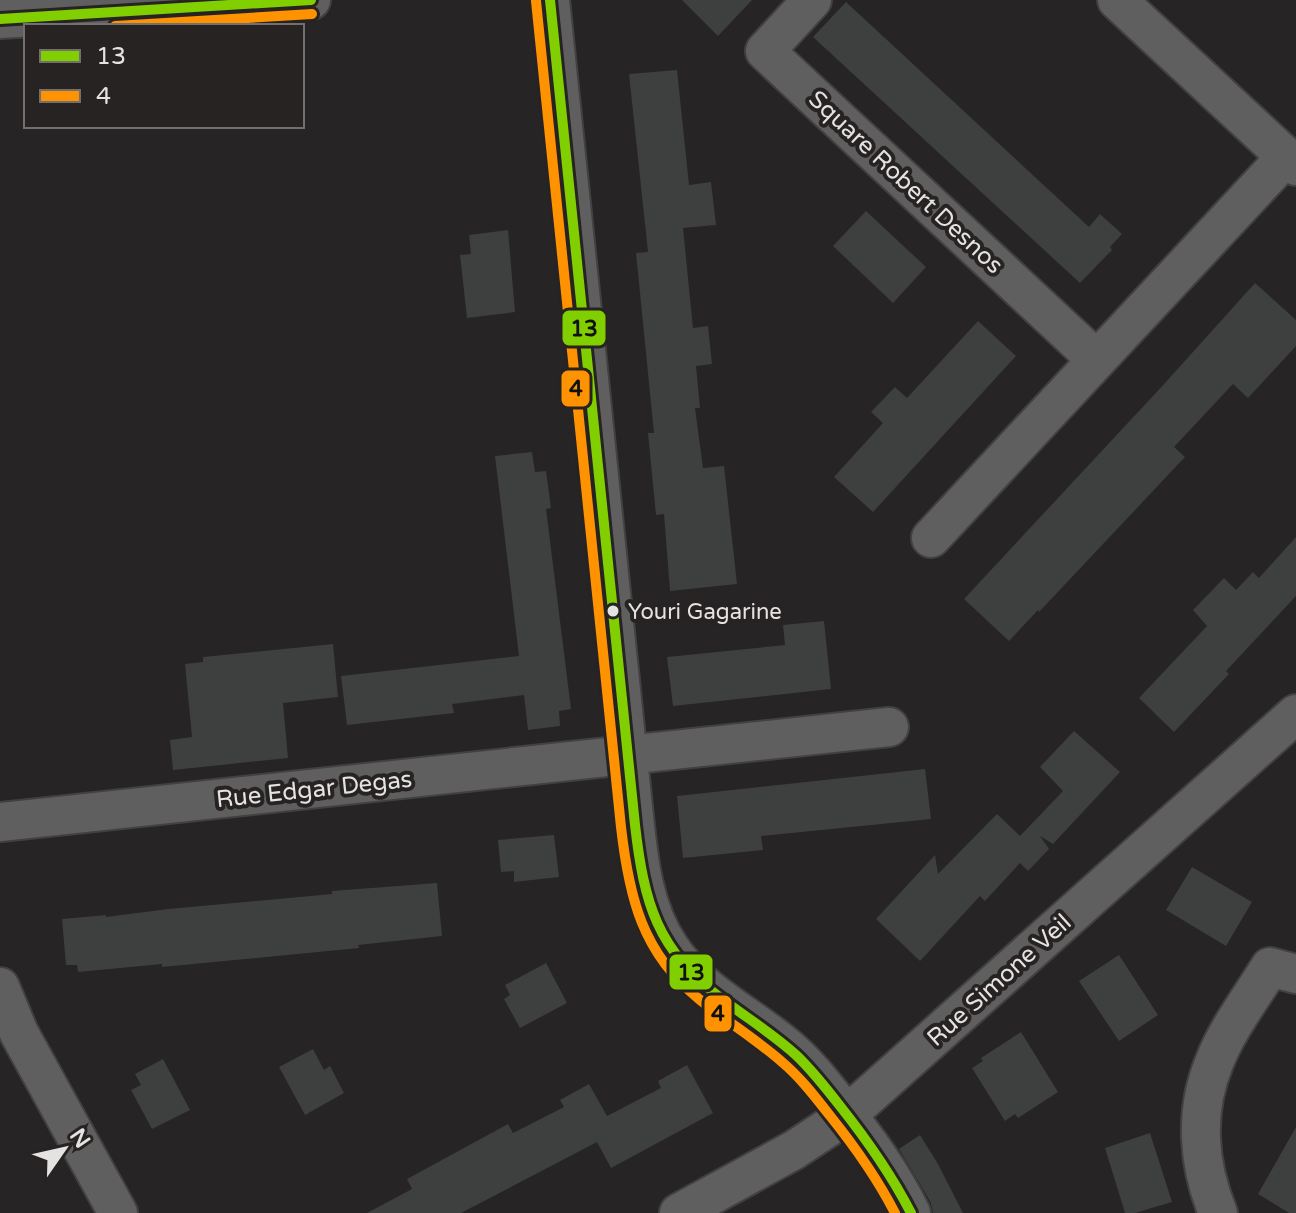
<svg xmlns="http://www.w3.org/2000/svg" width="1296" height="1213" viewBox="0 0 1296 1213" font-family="'Varela Round',sans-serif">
<rect width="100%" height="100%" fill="#262424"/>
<!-- building -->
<path fill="#3e3f3f" d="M682,0H752L718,36Z
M846,2L1089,227L1100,214L1122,234L1110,247L1112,250L1080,283L813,37Z
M677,70L689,185L711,182L716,225L683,228L693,328L708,326L712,364L696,366L700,408H695L703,468L724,466L737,584L670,591L664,514L656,515L648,433H654L636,253L648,252L629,74Z
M866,211L926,267L893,303L833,246Z
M508,230L515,312L467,318L460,255L471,254L469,235Z
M1255,283L1296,320V346L1248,398L1233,384L1174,447L1185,457L1039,612L1038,610L1009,641L964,599L1165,383Z
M978,321L1016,356L873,512L834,477L883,423L871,412L895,387L907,398Z
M532,452L535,472L546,471L551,508L546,509L571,709L559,711L560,726L528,730L524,695L452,704L454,713L347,725L341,676L519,656L495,456Z
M1296,537V596L1226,671L1229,674L1174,732L1139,698L1207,626L1193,610L1224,578L1236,590L1253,572L1259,578Z
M824,621L831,689L673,706L667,657L785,645L783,625Z
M333,644L338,697L283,703L288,758L173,770L170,740L192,737L185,664L203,662V657Z
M1074,731L1120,772L1053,844L1040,836L1049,849L1028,871L1020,863L985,901L980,896L920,961L876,919L935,855L938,874L997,814L1020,836L1063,791L1040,767Z
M925,769L931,819L761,836L763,850L683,858L677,796Z
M554,835L559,877L514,882V871L501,872L498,840Z
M1192,867L1252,902L1226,946L1166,910Z
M437,883L442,936L358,945L359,948L162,967V964L78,972L77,965H66L62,919L106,915V917L168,909L332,894V891Z
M1119,955L1158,1015L1119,1041L1079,981Z
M546,963L567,1003L520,1028L504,999L510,995L505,985Z
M1021,1032L1058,1092L1018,1118L1015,1114L1005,1121L972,1068L983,1061L981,1058Z
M313,1049L324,1070L330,1066L344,1093L305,1115L279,1067Z
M163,1059L190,1110L152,1129L131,1090L141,1085L135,1074Z
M687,1065L713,1113L611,1168L597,1142L461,1213H367L412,1189L407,1179L508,1124L513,1133L564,1107L560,1100L589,1084L607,1116L661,1088L658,1081Z
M1296,1127V1213H1289L1258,1194Z
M1150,1133L1172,1202L1135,1213H1125L1105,1148Z
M920,1135L938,1164L963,1213H933L931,1203L923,1189L899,1149Z"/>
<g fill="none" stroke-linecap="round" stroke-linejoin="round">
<defs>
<path id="minor" d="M550,0L633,807C638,855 642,907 670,948C697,989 745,1013 782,1043C805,1061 822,1083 840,1106C867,1140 892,1174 911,1213
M812,0L765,51L1097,360
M1117,0L1296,166
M0,19L311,0
M931,538L1286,157
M0,822L889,727
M0,987L19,1033L118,1213
M679,1213L794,1150L847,1115L1296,714
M1218,1213C1198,1165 1194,1112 1214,1063C1227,1029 1251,998 1270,967L1296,974"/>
</defs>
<!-- minor casing -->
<use href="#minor" stroke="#424040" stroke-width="42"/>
<!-- minor -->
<use href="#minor" stroke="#605f5f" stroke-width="38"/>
<defs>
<path id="bus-1" d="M550,0L635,825C644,903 657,951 722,999C747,1018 773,1034 796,1055C812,1070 826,1088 840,1106C867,1140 891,1174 911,1213
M0,19L311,0"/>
<path id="bus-2" d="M536,1L621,827C629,897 642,953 699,999C726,1021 756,1039 782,1062C801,1078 816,1098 831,1117C855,1147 877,1178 895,1213
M115,26L312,14"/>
</defs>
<!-- bus-1 casing -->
<use href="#bus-1" stroke="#272323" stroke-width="16"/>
<!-- bus-2 casing -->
<use href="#bus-2" stroke="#272323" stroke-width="16"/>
<!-- bus-1 -->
<use href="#bus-1" stroke="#81cf00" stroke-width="10"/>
<!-- bus-2 -->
<use href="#bus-2" stroke="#ff9200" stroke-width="10"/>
</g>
<!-- markers -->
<circle fill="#e5e2e2" stroke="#272323" stroke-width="3" cx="613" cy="611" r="7"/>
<g text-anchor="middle" stroke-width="8" stroke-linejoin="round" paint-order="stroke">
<!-- bus labels -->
<g font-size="22" fill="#e5e2e2" stroke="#272323" text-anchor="start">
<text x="628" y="619">Youri Gagarine</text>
</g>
<!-- street labels -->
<g font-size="24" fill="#e5e2e2" stroke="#272323">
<text transform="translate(906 182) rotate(43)" y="8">Square Robert Desnos</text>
<text transform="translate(314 789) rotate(-6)" y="8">Rue Edgar Degas</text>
<text transform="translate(999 980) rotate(-42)" y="8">Rue Simone Veil</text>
</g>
</g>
<g stroke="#272323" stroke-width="3">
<rect x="561" y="309" width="46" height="38" rx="8" fill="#81cf00"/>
<rect x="560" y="369" width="31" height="39" rx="8" fill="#ff9200"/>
<rect x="668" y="953" width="46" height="38" rx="8" fill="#81cf00"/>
<rect x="703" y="994" width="30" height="39" rx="8" fill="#ff9200"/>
</g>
<g font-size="22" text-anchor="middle" font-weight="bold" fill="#111">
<text x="584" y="336">13</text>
<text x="576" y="396">4</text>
<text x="691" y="980">13</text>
<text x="718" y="1021">4</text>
</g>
<!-- legend -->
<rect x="24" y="24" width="280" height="104" fill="#272323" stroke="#736f6f" stroke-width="2"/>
<rect x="40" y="50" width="40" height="12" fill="#81cf00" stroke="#736f6f" stroke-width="2"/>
<text x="96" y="64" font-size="24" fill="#e5e2e2">13</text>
<rect x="40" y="90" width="40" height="12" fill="#ff9200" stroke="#736f6f" stroke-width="2"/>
<text x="96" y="104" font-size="24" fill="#e5e2e2">4</text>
<!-- north arrow -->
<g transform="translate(64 1149) rotate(56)" stroke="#272323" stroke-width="6" paint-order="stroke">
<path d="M0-6L14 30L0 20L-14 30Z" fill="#e5e2e2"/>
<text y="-12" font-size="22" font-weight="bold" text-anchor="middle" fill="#e5e2e2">N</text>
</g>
</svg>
